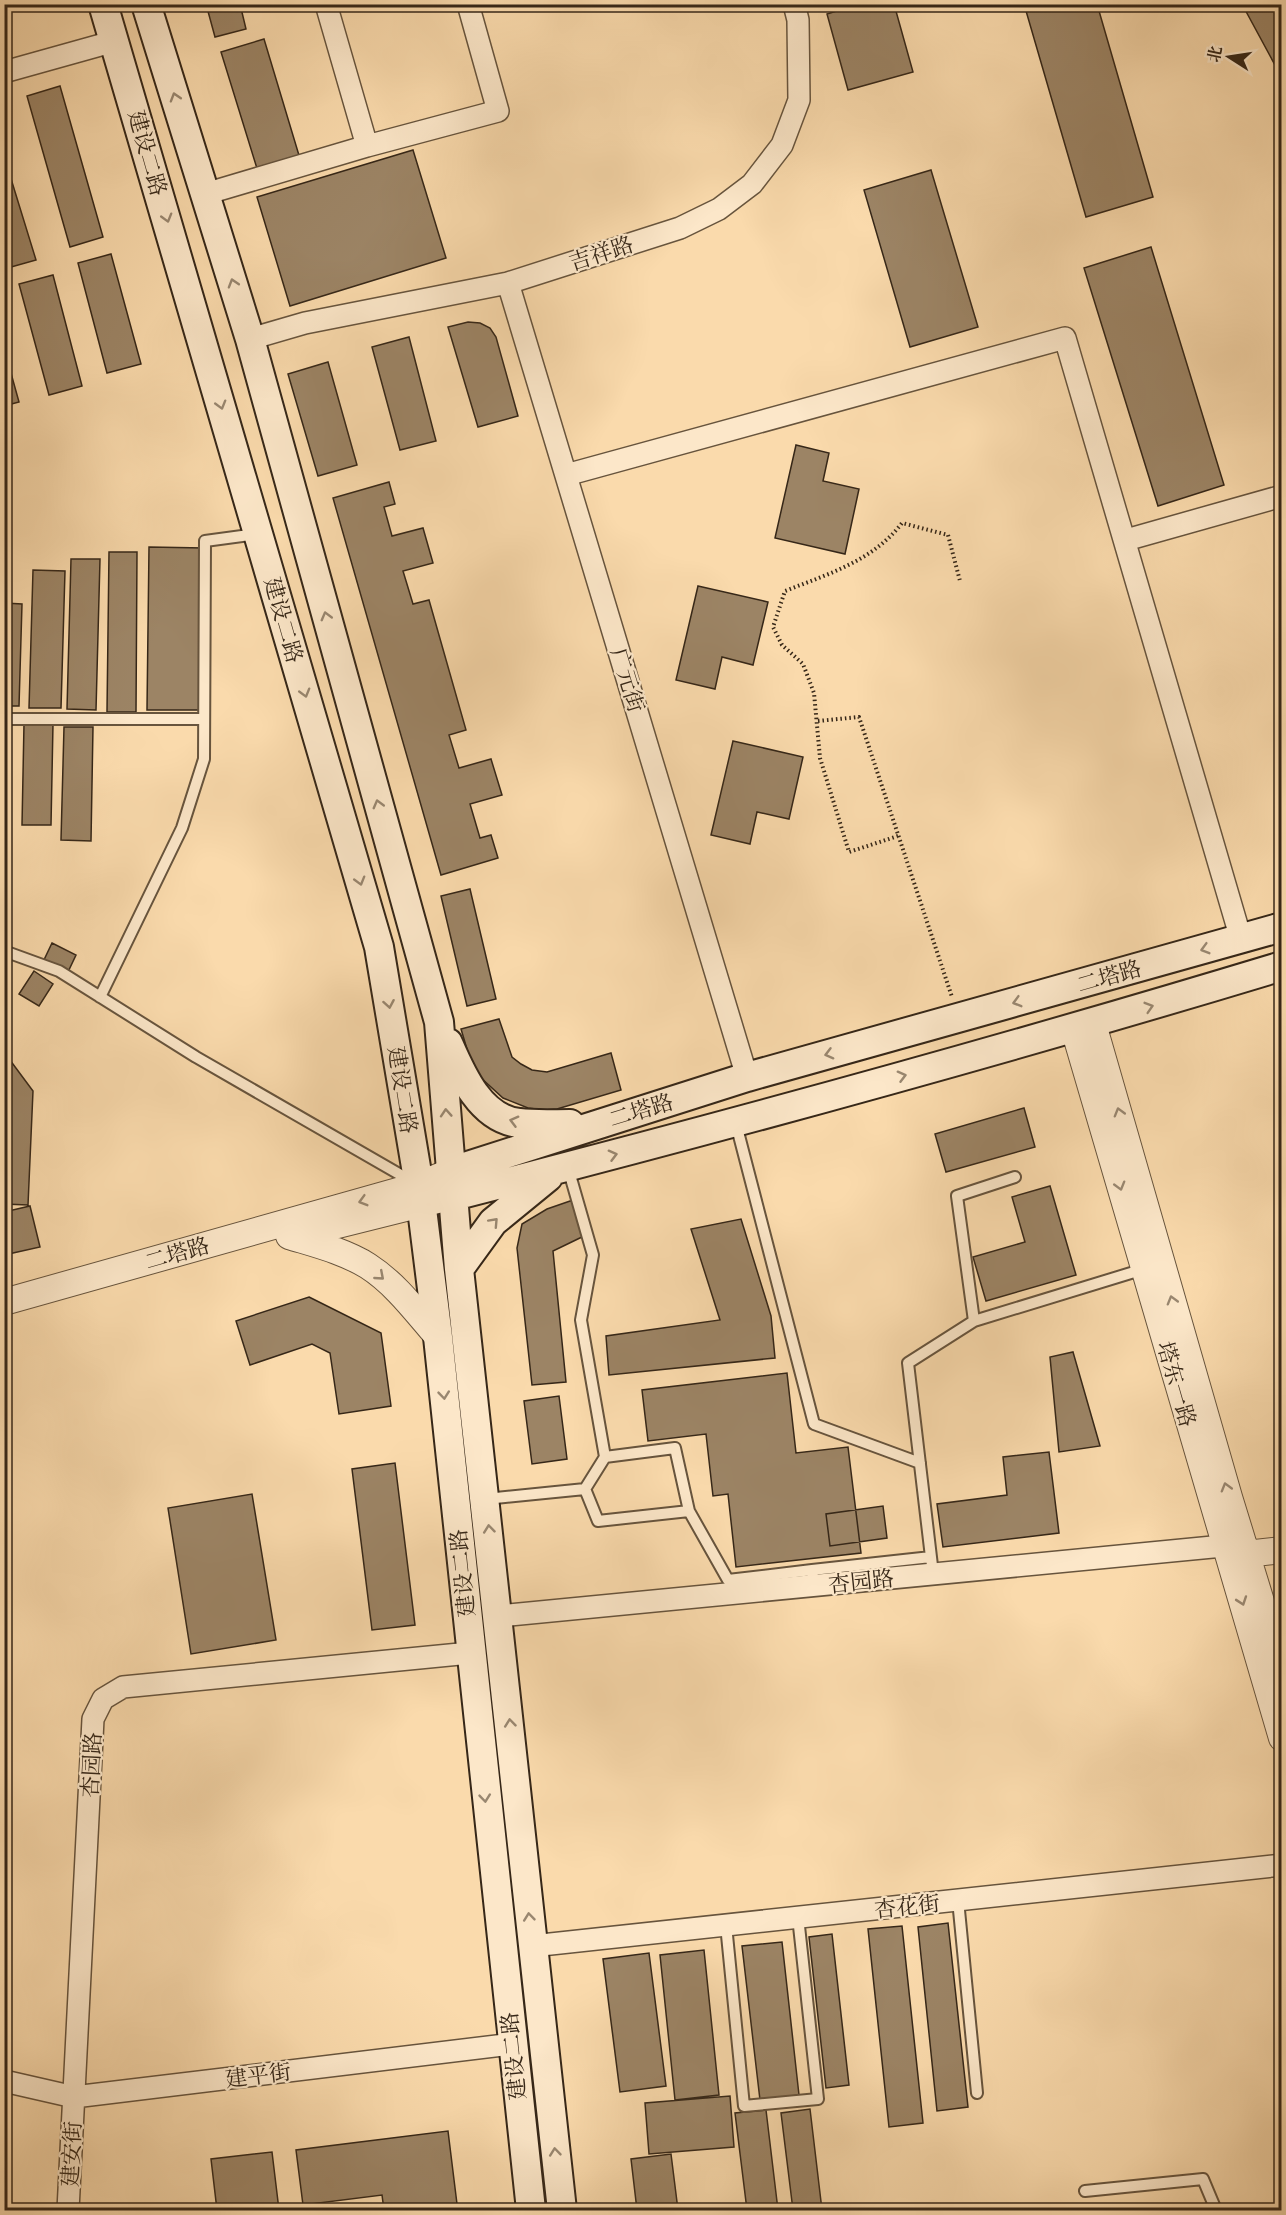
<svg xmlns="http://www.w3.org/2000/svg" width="1286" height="2215" viewBox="0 0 1286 2215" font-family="'IM FELL Great Primer','Noto Serif SC',serif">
<rect width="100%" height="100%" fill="#fadaac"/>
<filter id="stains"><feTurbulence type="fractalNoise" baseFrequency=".00333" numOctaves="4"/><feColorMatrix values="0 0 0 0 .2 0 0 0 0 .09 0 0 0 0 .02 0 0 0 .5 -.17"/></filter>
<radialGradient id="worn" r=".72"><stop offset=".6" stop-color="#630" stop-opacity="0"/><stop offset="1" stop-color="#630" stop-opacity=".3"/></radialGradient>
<!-- building -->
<path fill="#9c8465" stroke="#362718" stroke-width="1.5" d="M206,4H240L246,29L215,37Z
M859,4H894L913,72L848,90L827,14Z
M1024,4H1097L1153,197L1086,217Z
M1242,4H1282V78Z
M264,39L301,162L259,175L221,52Z
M60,86L103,237L70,247L27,96Z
M413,150L446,258L290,306L257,197Z
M4,156L36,260L4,269Z
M931,170L978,327L910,347L864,190Z
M1151,247L1224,485L1158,506L1084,268Z
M111,254L141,364L107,373L78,263Z
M53,275L82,386L49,395L19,284Z
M468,322L480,323L490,328L496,337L518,416L478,427L448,327Z
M409,337L436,441L400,450L372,347Z
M4,348L19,402L4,406Z
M328,362L357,465L318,476L288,374Z
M796,445L829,453L823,481L859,489L845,554L775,538Z
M389,482L395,504L384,507L392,536L423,528L433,563L403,571L413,604L429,600L466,730L449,735L459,768L491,759L502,795L470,804L480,838L491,835L498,858L441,875L333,498Z
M149,547L204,548L201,710H147Z
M109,552H137L136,712H107Z
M71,559H100L96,710L67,709Z
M33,570L65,571L61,708H29Z
M698,586L768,602L753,665L722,657L715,689L676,680Z
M4,603L22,604L19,706H4Z
M24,724H53L51,825H22Z
M64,727H93L91,841L61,840Z
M733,741L803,757L789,819L757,812L750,844L711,835Z
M470,889L496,999L467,1006L441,896Z
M52,943L76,955L67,974L43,962Z
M34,971L53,984L39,1006L19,994Z
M499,1019L512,1057L521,1064L532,1070L547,1072L611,1053L621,1090L557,1109L544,1110L528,1108L503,1098L480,1077L469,1056L461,1029Z
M4,1052L33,1091L28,1205L4,1204Z
M1024,1108L1035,1147L946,1172L935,1134Z
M1050,1186L1076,1275L986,1301L973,1257L1025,1242L1012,1197Z
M573,1200L584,1236L553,1251L566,1382L532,1385L517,1248L522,1224L547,1209Z
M30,1206L40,1247L4,1255V1212Z
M741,1219L771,1316L775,1358L609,1375L606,1336L720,1320L691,1229Z
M309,1297L381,1333L391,1406L339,1414L330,1353L312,1344L250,1365L236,1321Z
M1073,1352L1100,1446L1059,1452L1050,1357Z
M787,1373L796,1453L848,1447L861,1553L736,1567L728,1494L713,1496L706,1434L648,1441L642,1390Z
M559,1396L567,1459L532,1464L524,1401Z
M1049,1452L1059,1533L943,1547L937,1504L1007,1495L1003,1457Z
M395,1463L415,1625L372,1630L352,1469Z
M252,1494L276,1640L191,1654L168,1508Z
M883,1506L887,1538L830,1546L826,1514Z
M948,1923L968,2107L937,2111L918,1927Z
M902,1926L923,2123L889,2127L868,1929Z
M832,1934L849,2085L826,2088L809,1937Z
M782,1942L799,2095L760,2100L742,1946Z
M704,1950L719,2095L675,2100L660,1955Z
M649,1953L666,2086L620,2092L603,1959Z
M730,2096L734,2147L649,2154L645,2103Z
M810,2109L822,2210H793L781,2113Z
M766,2110L778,2210H747L735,2113Z
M448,2131L457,2204L384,2210L382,2195L303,2205L296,2150Z
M272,2152L279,2210H217L211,2159Z
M671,2154L678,2210H637L631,2159Z"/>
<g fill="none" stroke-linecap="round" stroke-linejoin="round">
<defs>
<path id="service" d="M4,719H204
M4,951L59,971L196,1057L413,1182
M100,997L182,828L204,759L205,541L257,534
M736,1124L814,1424L920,1463
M568,1168L593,1255L581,1320L605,1457
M974,1321L957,1196L1015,1177
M486,1499L585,1489
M689,1511L598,1521L585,1489L605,1457L675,1448L689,1511L728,1580L812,1570L814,1585
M812,1570L931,1557
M933,1574L908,1363L974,1321L1144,1269
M958,1900L977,2093
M726,1925L744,2106L818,2099L798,1917
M1085,2191L1203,2179L1216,2210"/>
<path id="minor" d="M326,4L367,146
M4,72L115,41
M205,194L367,146L498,111L468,4
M508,283L747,1077
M250,339L305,323L508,283L680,228L719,209L752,184L782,145L799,100L798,20L794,4
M566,475L1065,338L1241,939
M1126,540L1282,496
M499,1616L1223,1546
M532,1946L1282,1865
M4,2081L74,2097L512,2044
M68,2210L93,1719L103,1699L123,1687L470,1653"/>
<path id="tertiary" d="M1093,1024L1229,1497L1282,1670
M1074,1029L1282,1738
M322,1229L454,1196
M289,1236C315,1244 344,1251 368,1266C396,1284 417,1313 438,1337
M4,1302L419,1185L452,1171
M1232,1549L1246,1554L1282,1550"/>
<path id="secondary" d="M103,4L379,947L419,1185L438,1337L531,2210
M146,4L250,339L439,1022L459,1269L562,2210
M448,1043C461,1073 480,1119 519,1123C535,1125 553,1124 570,1124
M452,1171L747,1077L1282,927
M454,1196C731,1125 1008,1049 1282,966
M459,1269L493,1222L548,1177"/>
</defs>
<!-- service casing -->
<use href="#service" stroke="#67543d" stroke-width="14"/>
<!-- minor casing -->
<use href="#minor" stroke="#67543d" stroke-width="24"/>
<!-- tertiary casing -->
<use href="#tertiary" stroke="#67543d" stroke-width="28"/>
<!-- secondary casing -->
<use href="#secondary" stroke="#362718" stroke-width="32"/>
<!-- path -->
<path stroke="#362718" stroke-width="4" stroke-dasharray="1.5 3" stroke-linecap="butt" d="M818,721L859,717L952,997
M898,836L849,852L820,758L814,693L803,664L782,645L773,627L785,591C828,574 873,561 902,523L948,535L960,581"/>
<!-- service -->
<use href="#service" stroke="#fce7c9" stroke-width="10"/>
<!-- minor -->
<use href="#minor" stroke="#fce7c9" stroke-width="21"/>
<!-- tertiary -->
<use href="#tertiary" stroke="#fce7c9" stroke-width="26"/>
<!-- secondary -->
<use href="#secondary" stroke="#fce7c9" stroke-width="28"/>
</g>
<!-- one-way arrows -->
<defs><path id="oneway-chevron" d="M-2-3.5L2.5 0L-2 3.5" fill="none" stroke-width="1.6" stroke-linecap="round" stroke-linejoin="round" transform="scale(1.5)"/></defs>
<g stroke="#998770">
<use href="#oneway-chevron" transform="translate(175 97) rotate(-107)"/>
<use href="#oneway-chevron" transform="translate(167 218) rotate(74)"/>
<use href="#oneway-chevron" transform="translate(233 283) rotate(-107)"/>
<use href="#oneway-chevron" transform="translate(221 405) rotate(74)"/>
<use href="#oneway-chevron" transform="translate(326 616) rotate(-105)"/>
<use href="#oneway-chevron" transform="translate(305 693) rotate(74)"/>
<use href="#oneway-chevron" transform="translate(378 804) rotate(-105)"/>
<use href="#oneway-chevron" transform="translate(360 881) rotate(74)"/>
<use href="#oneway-chevron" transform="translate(1205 949) rotate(164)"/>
<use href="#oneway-chevron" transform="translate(1017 1002) rotate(164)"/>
<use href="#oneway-chevron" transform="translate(389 1004) rotate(80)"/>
<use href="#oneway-chevron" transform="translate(1149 1007) rotate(-17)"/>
<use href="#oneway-chevron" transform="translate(829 1054) rotate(165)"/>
<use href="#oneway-chevron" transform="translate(902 1076) rotate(-15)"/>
<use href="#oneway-chevron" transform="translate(1119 1112) rotate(-106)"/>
<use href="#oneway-chevron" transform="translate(446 1113) rotate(-94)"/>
<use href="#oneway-chevron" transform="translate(514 1121) rotate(-165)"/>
<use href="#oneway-chevron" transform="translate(613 1155) rotate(-15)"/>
<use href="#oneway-chevron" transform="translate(1120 1186) rotate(74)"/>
<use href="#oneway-chevron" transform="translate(363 1201) rotate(164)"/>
<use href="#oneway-chevron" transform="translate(494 1222) rotate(-47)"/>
<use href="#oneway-chevron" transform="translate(380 1276) rotate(41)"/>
<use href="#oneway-chevron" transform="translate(1172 1300) rotate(-106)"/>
<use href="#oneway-chevron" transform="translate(444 1395) rotate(84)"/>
<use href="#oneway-chevron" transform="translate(1226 1487) rotate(-106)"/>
<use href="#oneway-chevron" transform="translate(489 1529) rotate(-96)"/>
<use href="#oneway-chevron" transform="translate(1242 1601) rotate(71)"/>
<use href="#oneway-chevron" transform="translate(510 1723) rotate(-96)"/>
<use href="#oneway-chevron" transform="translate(485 1798) rotate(84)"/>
<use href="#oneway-chevron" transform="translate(529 1917) rotate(-96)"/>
<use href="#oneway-chevron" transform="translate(555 2152) rotate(-96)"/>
</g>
<g text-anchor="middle" stroke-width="4.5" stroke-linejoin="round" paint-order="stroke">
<!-- street labels -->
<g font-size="22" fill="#362718" stroke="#fce7c9">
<text transform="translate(148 153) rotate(74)" y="8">建设二路</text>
<text transform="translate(601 253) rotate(-18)" y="8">吉祥路</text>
<text transform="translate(284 620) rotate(74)" y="8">建设二路</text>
<text transform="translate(628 680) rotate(73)" y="8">广元街</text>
<text transform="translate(1109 976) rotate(-16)" y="8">二塔路</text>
<text transform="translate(403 1090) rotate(81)" y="8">建设二路</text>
<text transform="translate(641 1110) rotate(-17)" y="8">二塔路</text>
<text transform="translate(177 1253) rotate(-16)" y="8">二塔路</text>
<text transform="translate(1177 1384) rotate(74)" y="8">塔东一路</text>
<text transform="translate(462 1573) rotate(-96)" y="8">建设二路</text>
<text transform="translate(861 1581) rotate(-6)" y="8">杏园路</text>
<text transform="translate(91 1765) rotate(-87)" y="8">杏园路</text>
<text transform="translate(907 1906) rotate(-6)" y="8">杏花街</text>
<text transform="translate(513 2056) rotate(-96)" y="8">建设二路</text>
<text transform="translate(258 2075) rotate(-7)" y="8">建平街</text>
<text transform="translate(71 2154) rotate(-87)" y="8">建安街</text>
</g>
</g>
<!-- margin -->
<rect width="1286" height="2215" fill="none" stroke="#fadaac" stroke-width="24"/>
<rect x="6" y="6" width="1274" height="2203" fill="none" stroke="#362718" stroke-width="3"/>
<rect x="12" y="12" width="1262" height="2191" fill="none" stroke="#362718" stroke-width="1.5"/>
<!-- north arrow -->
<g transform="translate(1229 57) rotate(282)" stroke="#fce7c9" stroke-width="4.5" paint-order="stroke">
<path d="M0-4.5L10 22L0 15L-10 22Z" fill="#362718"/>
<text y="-9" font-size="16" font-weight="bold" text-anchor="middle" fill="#362718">北</text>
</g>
<rect width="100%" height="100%" filter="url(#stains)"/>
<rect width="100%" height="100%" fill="url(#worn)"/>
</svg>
